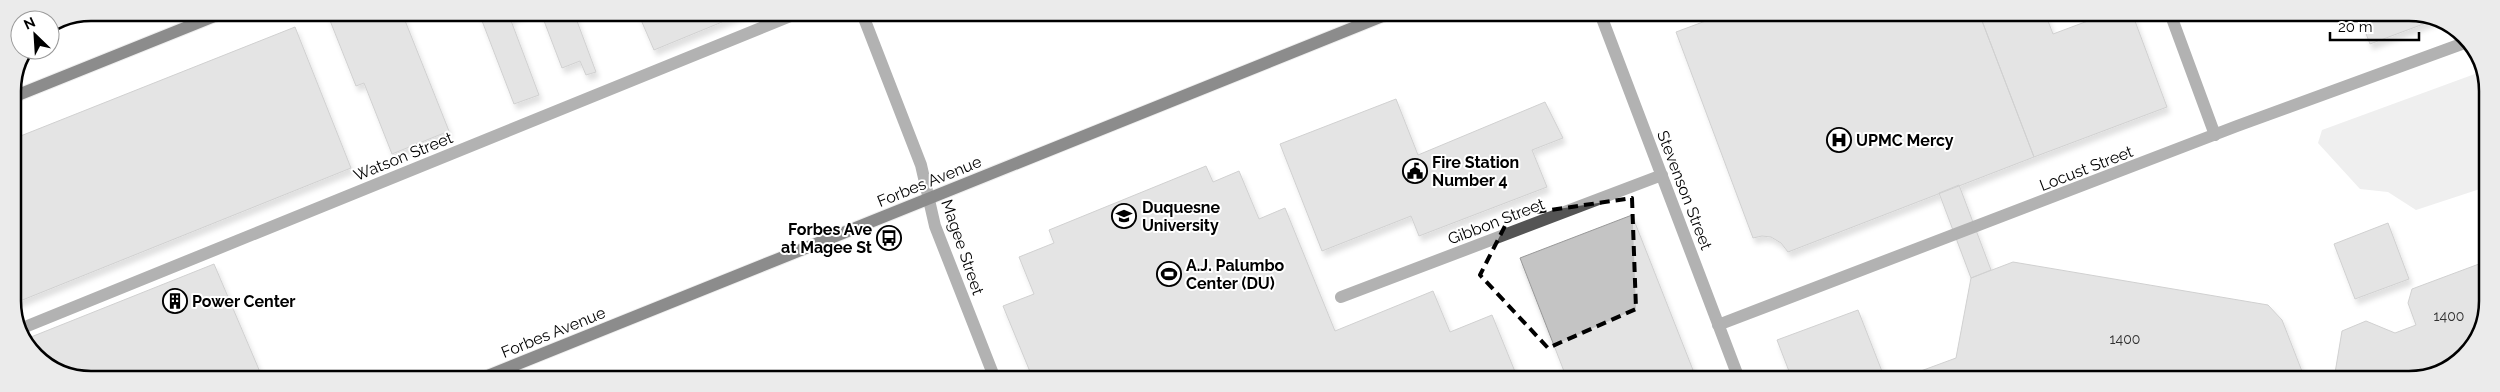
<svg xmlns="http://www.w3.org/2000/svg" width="2500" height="392" viewBox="0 0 2500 392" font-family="Raleway,sans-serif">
<defs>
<filter id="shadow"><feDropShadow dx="3" dy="5.5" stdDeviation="2.5" flood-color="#0004"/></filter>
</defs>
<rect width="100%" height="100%" fill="#fff"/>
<!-- green -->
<path fill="#dbdbdb" d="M2483,71L2486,76V187L2416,210L2388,192L2360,189L2318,143L2322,130Z"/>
<!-- building -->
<path fill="#c4c4c4" stroke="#989898" filter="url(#shadow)" d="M327,13H402L449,131L392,154L364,83L356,86Z
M479,13H523L510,18L539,95L514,104Z
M541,13H574L596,72L586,75L580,61L562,68Z
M638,13H744L654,50Z
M1727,13H1979L2034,157L1788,252L1781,243L1771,237L1762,236L1753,238L1676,32Z
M1979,13H2045L2053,34L2109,13H2132L2167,107L2034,157Z
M2358,13H2419L2434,20L2370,44Z
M295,27L351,168L15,303L13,139Z
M1396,99L1418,155L1545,102L1563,138L1532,150L1547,187L1419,236L1411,216L1322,251L1280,144Z
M1206,166L1213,182L1239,171L1259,219L1285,208L1335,331L1433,291L1450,332L1492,315L1518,379H1033L1003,306L1034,294L1019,257L1054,243L1049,230Z
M1959,185L1991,270L1971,278L1939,193Z
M1632,215L1693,370L1669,379H1567L1520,258Z
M2388,223L2409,279L2355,299L2334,244Z
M2487,261V311L2461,360L2409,379H2334L2342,331L2366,321L2395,333L2416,325L2408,303L2412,289Z
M2013,262L2268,305L2282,320L2305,379H1899L1956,358L1971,278Z
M214,264L263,379H81L39,360L26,339Z
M1858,310L1885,379H1792L1777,340Z"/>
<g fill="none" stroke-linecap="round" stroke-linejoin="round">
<defs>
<path id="major" d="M13,97L222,13
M480,379L1390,13"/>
</defs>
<!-- major casing -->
<use href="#major" stroke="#dbdbdb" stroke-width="14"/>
<!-- minor -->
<path stroke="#545454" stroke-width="12" d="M862,13L921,165L935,226L995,379
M1600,13L1739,379
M2170,13L2215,135
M1341,297L1662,175
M1718,325L2237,126L2467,42
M20,329L798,13"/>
<!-- major -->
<use href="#major" stroke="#000" stroke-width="12"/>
</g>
<!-- marked area -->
<path d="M0 0H2500V392H0ZM1632,198L1636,309L1548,348L1480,275L1510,216Z" fill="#fff" fill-opacity=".55" fill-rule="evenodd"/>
<path fill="none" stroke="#000" stroke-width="4" stroke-dasharray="10 6" stroke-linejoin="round" d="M1632,198L1636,309L1548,348L1480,275L1510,216Z"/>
<!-- icons -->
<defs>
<symbol id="hospital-ring" viewBox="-11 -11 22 22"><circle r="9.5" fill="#fff" stroke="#000" stroke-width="1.5"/><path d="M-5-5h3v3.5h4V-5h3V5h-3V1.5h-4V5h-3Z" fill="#000"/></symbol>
<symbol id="civic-ring" viewBox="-11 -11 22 22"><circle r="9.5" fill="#fff" stroke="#000" stroke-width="1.5"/><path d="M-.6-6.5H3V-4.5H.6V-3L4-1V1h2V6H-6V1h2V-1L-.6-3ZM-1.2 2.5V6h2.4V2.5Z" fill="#000"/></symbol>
<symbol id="university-ring" viewBox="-11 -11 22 22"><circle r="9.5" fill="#fff" stroke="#000" stroke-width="1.5"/><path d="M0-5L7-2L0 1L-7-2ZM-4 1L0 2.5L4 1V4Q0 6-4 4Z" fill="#000"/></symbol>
<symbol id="bus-ring" viewBox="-11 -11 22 22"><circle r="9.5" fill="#fff" stroke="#000" stroke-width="1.5"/><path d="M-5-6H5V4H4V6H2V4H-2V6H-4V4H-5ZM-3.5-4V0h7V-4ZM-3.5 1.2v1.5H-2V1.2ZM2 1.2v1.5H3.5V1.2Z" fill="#000"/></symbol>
<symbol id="stadium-ring" viewBox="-11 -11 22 22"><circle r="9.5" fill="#fff" stroke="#000" stroke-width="1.5"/><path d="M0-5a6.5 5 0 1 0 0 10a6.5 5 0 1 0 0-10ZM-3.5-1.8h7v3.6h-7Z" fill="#000"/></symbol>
<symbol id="building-ring" viewBox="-11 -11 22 22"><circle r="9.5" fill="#fff" stroke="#000" stroke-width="1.5"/><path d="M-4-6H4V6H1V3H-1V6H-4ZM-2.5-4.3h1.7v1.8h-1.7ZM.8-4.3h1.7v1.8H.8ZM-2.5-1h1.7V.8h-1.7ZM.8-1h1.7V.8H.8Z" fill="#000"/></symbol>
</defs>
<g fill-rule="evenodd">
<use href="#hospital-ring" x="1825" y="126" width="28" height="28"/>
<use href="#civic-ring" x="1401" y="157" width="28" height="28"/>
<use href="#university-ring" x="1110" y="202" width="28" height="28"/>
<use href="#bus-ring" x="875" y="224" width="28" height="28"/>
<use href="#stadium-ring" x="1155" y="260" width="28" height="28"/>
<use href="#building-ring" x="161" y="287" width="28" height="28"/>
</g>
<g text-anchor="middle" stroke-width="4" stroke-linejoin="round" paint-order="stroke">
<!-- number labels -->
<g font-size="14" fill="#313131">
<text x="2449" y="321">1400</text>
<text x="2125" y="344">1400</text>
</g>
<!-- poi labels -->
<g font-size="16" font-weight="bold" fill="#000" stroke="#fff" text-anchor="start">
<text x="1856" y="146">UPMC Mercy</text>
<text x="1432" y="168">Fire Station<tspan x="1432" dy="18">Number 4</tspan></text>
<text x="1142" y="213">Duquesne<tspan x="1142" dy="18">University</tspan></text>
<text x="872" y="235" text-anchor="end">Forbes Ave<tspan x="872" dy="18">at Magee St</tspan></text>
<text x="1186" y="271">A.J. Palumbo<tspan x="1186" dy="18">Center (DU)</tspan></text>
<text x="192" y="307">Power Center</text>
</g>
<!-- street labels -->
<g font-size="16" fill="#000" stroke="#fff">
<text transform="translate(403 156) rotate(-22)" y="6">Watson Street</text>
<text transform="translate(2086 168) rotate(-21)" y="6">Locust Street</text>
<text transform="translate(929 181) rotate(-22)" y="6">Forbes Avenue</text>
<text transform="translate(1685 190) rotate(69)" y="6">Stevenson Street</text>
<text transform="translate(1496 221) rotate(-21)" y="6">Gibbon Street</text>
<text transform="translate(963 247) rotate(71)" y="6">Magee Street</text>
<text transform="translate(553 332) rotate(-22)" y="6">Forbes Avenue</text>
</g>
</g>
<!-- crop -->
<path d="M0 0H2500V392H0ZM91 21H2409A70 70 0 0 1 2479 91V301A70 70 0 0 1 2409 371H91A70 70 0 0 1 21 301V91A70 70 0 0 1 91 21Z" fill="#ebebeb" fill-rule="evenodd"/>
<path fill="none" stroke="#000" stroke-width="2.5" d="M91 21H2409A70 70 0 0 1 2479 91V301A70 70 0 0 1 2409 371H91A70 70 0 0 1 21 301V91A70 70 0 0 1 91 21Z"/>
<!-- north arrow -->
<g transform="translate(35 35) rotate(335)"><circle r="24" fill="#ffffff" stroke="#999999"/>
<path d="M0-4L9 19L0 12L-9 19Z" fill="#000000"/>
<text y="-8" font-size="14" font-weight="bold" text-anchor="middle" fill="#000000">N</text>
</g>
<!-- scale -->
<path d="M2330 32v8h89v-8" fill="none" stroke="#000000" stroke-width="2.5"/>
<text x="2338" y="32" font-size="15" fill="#000000" stroke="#ffffff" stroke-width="4" paint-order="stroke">20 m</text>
</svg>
